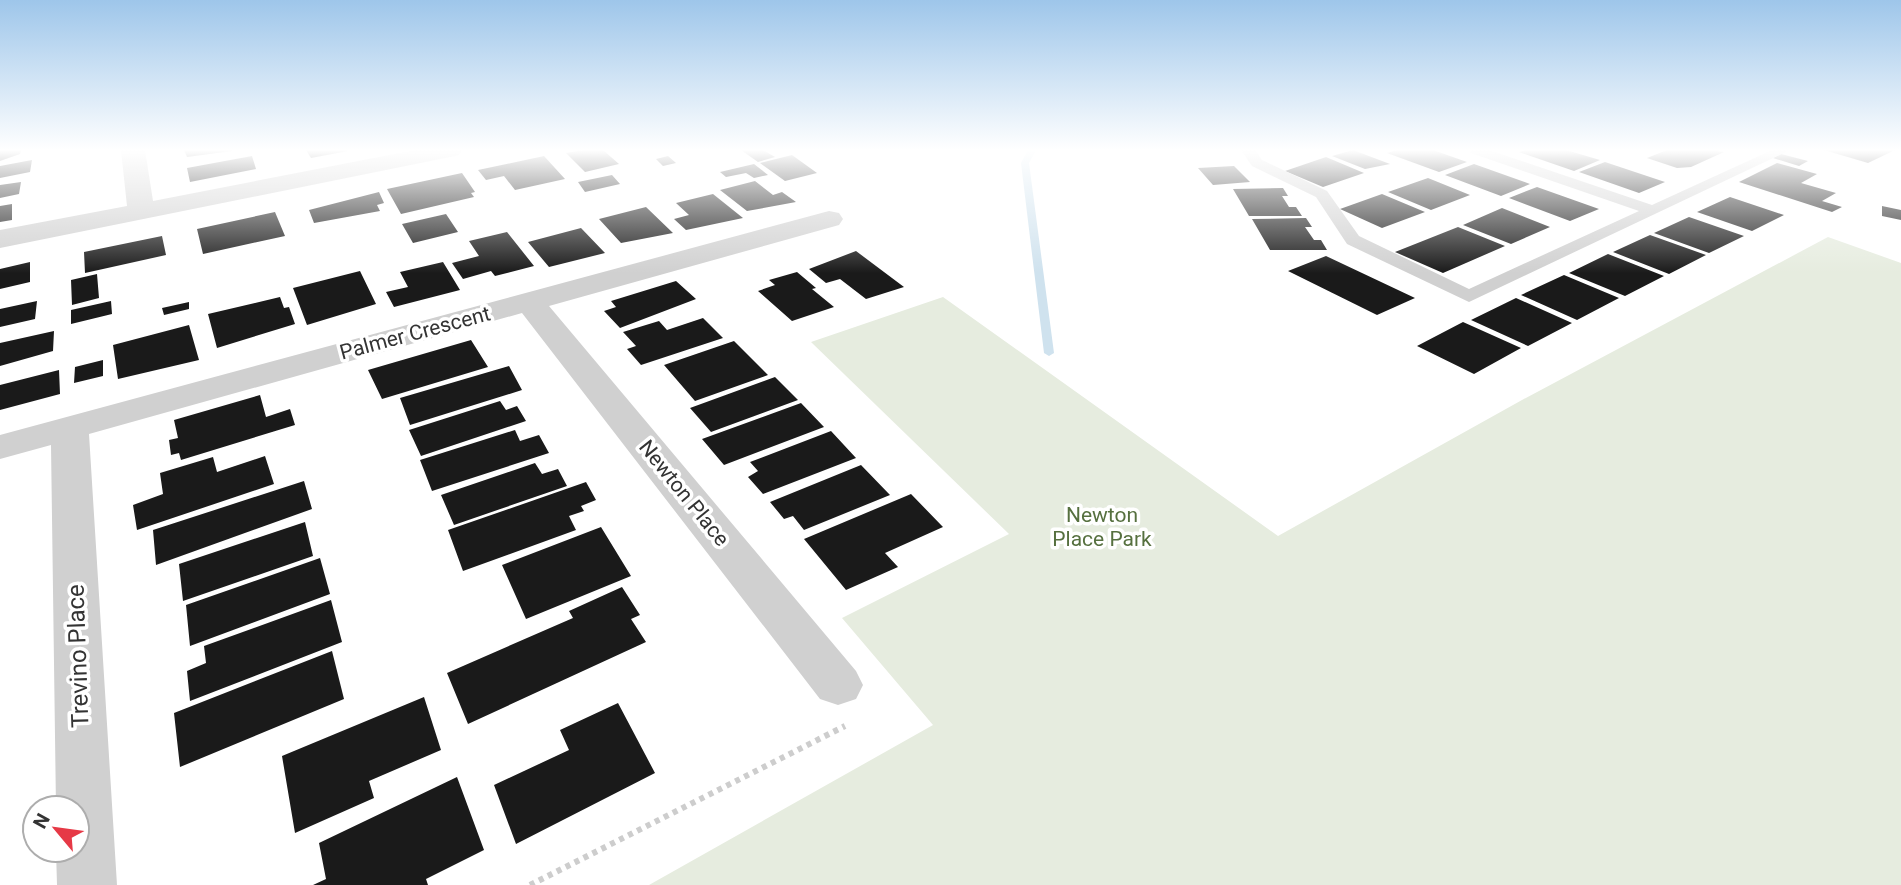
<svg xmlns="http://www.w3.org/2000/svg" width="1901" height="885" viewBox="0 0 1901 885" font-family="Roboto,sans-serif">
<rect width="100%" height="100%" fill="#fff"/>
<!-- green -->
<path fill="#e6ecdf" d="M1828,237L1901,263V885H649L933,725L842,618L1009,534L811,342L943,297L1278,536L1522,400Z"/>
<g fill="none" stroke-linecap="round" stroke-linejoin="round">
<!-- stream -->
<path fill="#cfe2ee" fill-rule="evenodd" d="M1028,150H1036L1029,163L1054,353L1049,356L1044,353L1021,163Z"/>
</g>
<!-- building -->
<path fill="#1a1a1a" d="M0,150H21L20,154L0,161Z
M184,150H232V151L187,157Z
M306,150H347L348,151L311,158Z
M583,150H603L619,164L585,172L566,153Z
M741,150H763L775,157L758,162Z
M1353,150L1390,164L1365,169L1332,156Z
M1397,150H1433L1467,162L1439,172L1387,153Z
M1525,150H1566L1600,160L1574,171L1519,152Z
M1667,150H1720L1718,151L1724,152L1691,167L1677,168L1647,158Z
M1824,150H1895L1868,163Z
M1781,154L1808,161L1799,166L1773,158Z
M792,155L817,173L785,181L760,163Z
M252,156L256,169L190,182L187,168Z
M544,156L565,179L515,190L504,176L486,180L478,170Z
M668,156L676,163L663,166L656,159Z
M1326,157L1364,173L1323,187L1285,171Z
M32,160L30,172L0,178V166Z
M1605,162L1665,182L1639,193L1579,172Z
M1777,163L1817,174L1801,183L1836,193L1822,201L1842,207L1832,212L1739,182Z
M754,164L768,175L754,178L746,173L726,177L720,172Z
M1474,164L1530,184L1501,196L1445,175Z
M1234,166L1250,182L1213,185L1198,168Z
M462,173L475,192L471,193L474,197L401,214L387,189Z
M612,175L620,184L585,192L578,182Z
M1428,178L1470,195L1431,210L1388,192Z
M755,181L773,195L782,192L796,202L747,211L720,190Z
M21,182L19,194L0,198V185Z
M1537,187L1599,209L1570,221L1509,198Z
M1283,188L1288,196H1282L1289,207H1296L1302,216H1249L1233,189Z
M379,192L384,203L377,205L380,211L314,223L309,210Z
M713,194L743,218L686,230L674,219L689,215L676,203Z
M1382,194L1425,212L1382,228L1340,209Z
M1730,197L1784,215L1752,231L1697,212Z
M12,204V220L0,222V206Z
M1882,206L1901,210V220L1882,216Z
M646,207L673,233L621,243L599,219Z
M1502,208L1550,227L1511,244L1463,225Z
M275,212L285,236L203,254L197,229Z
M446,214L458,232L413,243L402,224Z
M1689,217L1744,236L1709,253L1654,233Z
M1306,218L1312,227H1305L1314,240H1321L1327,250H1270L1252,219Z
M1458,227L1505,246L1443,273L1395,252Z
M581,228L605,253L549,267L528,242Z
M507,232L534,266L495,276L491,271L463,279L452,263L479,256L469,241Z
M1650,235L1706,255L1669,274L1613,252Z
M162,236L166,255L85,273L84,252Z
M856,251L904,287L866,299L840,279L826,283L809,269Z
M1608,254L1664,276L1625,296L1569,273Z
M1326,256L1415,298L1377,315L1288,271Z
M30,262V282L0,289V269Z
M443,262L460,290L394,307L386,292L408,287L400,272Z
M360,271L376,304L307,325L293,288Z
M797,272L816,288L812,289L834,307L792,321L758,291L775,285L769,280Z
M97,274L99,298L72,305L71,280Z
M1564,275L1619,298L1577,320L1521,295Z
M676,281L696,299L620,328L604,311L616,307L611,301Z
M280,297L284,308L289,307L295,324L217,348L208,314Z
M1516,298L1572,323L1528,346L1471,320Z
M37,301L35,319L0,327V309Z
M111,301L112,314L71,324V310Z
M189,302V309L164,315L162,308Z
M703,318L723,338L641,365L627,349L636,346L623,332L659,321L667,330Z
M1463,322L1521,348L1474,374L1417,346Z
M189,325L199,360L118,379L113,345Z
M54,331L53,351L0,366V343Z
M471,340L488,367L382,399L368,370Z
M734,341L768,375L695,401L664,365Z
M103,360V376L74,383L75,367Z
M509,366L522,390L410,425L400,398Z
M59,370L60,394L0,410V385Z
M775,377L798,400L711,432L690,408Z
M260,395L266,417L290,409L295,425L181,460L179,453L171,455L169,440L178,438L174,420Z
M500,401L506,410L517,406L526,421L421,456L409,430Z
M801,403L824,427L724,465L702,439Z
M515,430L520,441L539,435L549,453L432,491L420,460Z
M831,431L856,458L763,494L748,477L758,471L750,462Z
M265,456L274,484L137,530L133,505L163,494L160,473L213,457L217,472Z
M535,463L542,474L558,469L567,486L454,525L441,495Z
M861,465L890,495L804,530L793,516L784,519L770,502Z
M304,481L312,509L156,565L153,530Z
M586,482L596,500L581,506L584,511L569,516L576,530L463,571L448,530Z
M911,494L943,527L885,553L898,567L846,590L804,539Z
M305,522L313,556L183,601L179,564Z
M601,527L631,576L526,619L502,565Z
M320,558L330,594L190,646L186,605Z
M622,587L640,615L631,619L646,642L468,724L447,673L573,618L569,611Z
M331,600L342,642L190,701L187,671L206,663L204,646Z
M332,651L344,699L180,767L174,713Z
M424,697L441,750L369,781L374,798L295,833L282,756Z
M618,703L655,773L516,844L494,785L569,750L560,730Z
M457,777L484,850L426,879L428,885H313L326,879L319,843Z"/>
<g fill="none" stroke-linecap="round" stroke-linejoin="round">
<!-- path -->
<path stroke="#cdcdcd" stroke-width="6" stroke-dasharray="5 5" stroke-linecap="butt" d="M530,885L845,726"/>
<!-- service -->
<path fill="#d0d0d0" fill-rule="evenodd" d="M1241,150H1255L1262,160L1327,191L1359,236L1469,289L1639,211L1471,153L1469,150H1489L1652,205L1772,150H1790L1469,302L1347,244L1316,197L1252,166Z"/>
<!-- minor -->
<path fill="#d0d0d0" fill-rule="evenodd" d="M121,150H145L153,201L415,150H462L459,155L450,157L0,248V230L127,206Z
M829,211L839,213L843,219L839,225L549,306L856,671L863,685L856,699L838,705L820,699L522,313L89,434L117,885H57L56,850H77V808H56L51,445L0,459V435Z"/>
</g>
<!-- sky -->
<linearGradient id="sky" x2="0" y2="1"><stop stop-color="#9ec6ea"/><stop offset="0.55" stop-color="#fff"/><stop offset="1" stop-color="#fff" stop-opacity="0"/></linearGradient>
<rect width="1901" height="273" fill="url(#sky)"/>
<g text-anchor="middle" stroke-width="7" stroke-linejoin="round" paint-order="stroke">
<!-- street labels -->
<g font-size="21" fill="#333" stroke="#fff">
<text transform="translate(415 333) rotate(-15)" y="7">Palmer Crescent</text>
<text transform="translate(684 493) rotate(51)" y="7">Newton Place</text>
</g>
<!-- park labels -->
<g font-size="21" fill="#56703f" stroke="#fff">
<text x="1102" y="522">Newton<tspan x="1102" dy="24">Place Park</tspan></text>
</g>
<!-- near-street labels -->
<g font-size="24" fill="#333" stroke="#fff">
<text transform="translate(78 656) rotate(-92)" y="8">Trevino Place</text>
</g>
</g>
<!-- north arrow -->
<g transform="translate(56 829) rotate(299)"><circle r="33" fill="#ffffff" stroke="#adadad" stroke-width="2"/>
<path d="M0-5L12 26L0 18L-12 26Z" fill="#e63946"/>
<text y="-10" font-size="19" font-weight="bold" text-anchor="middle" fill="#333333">N</text>
</g>
</svg>
